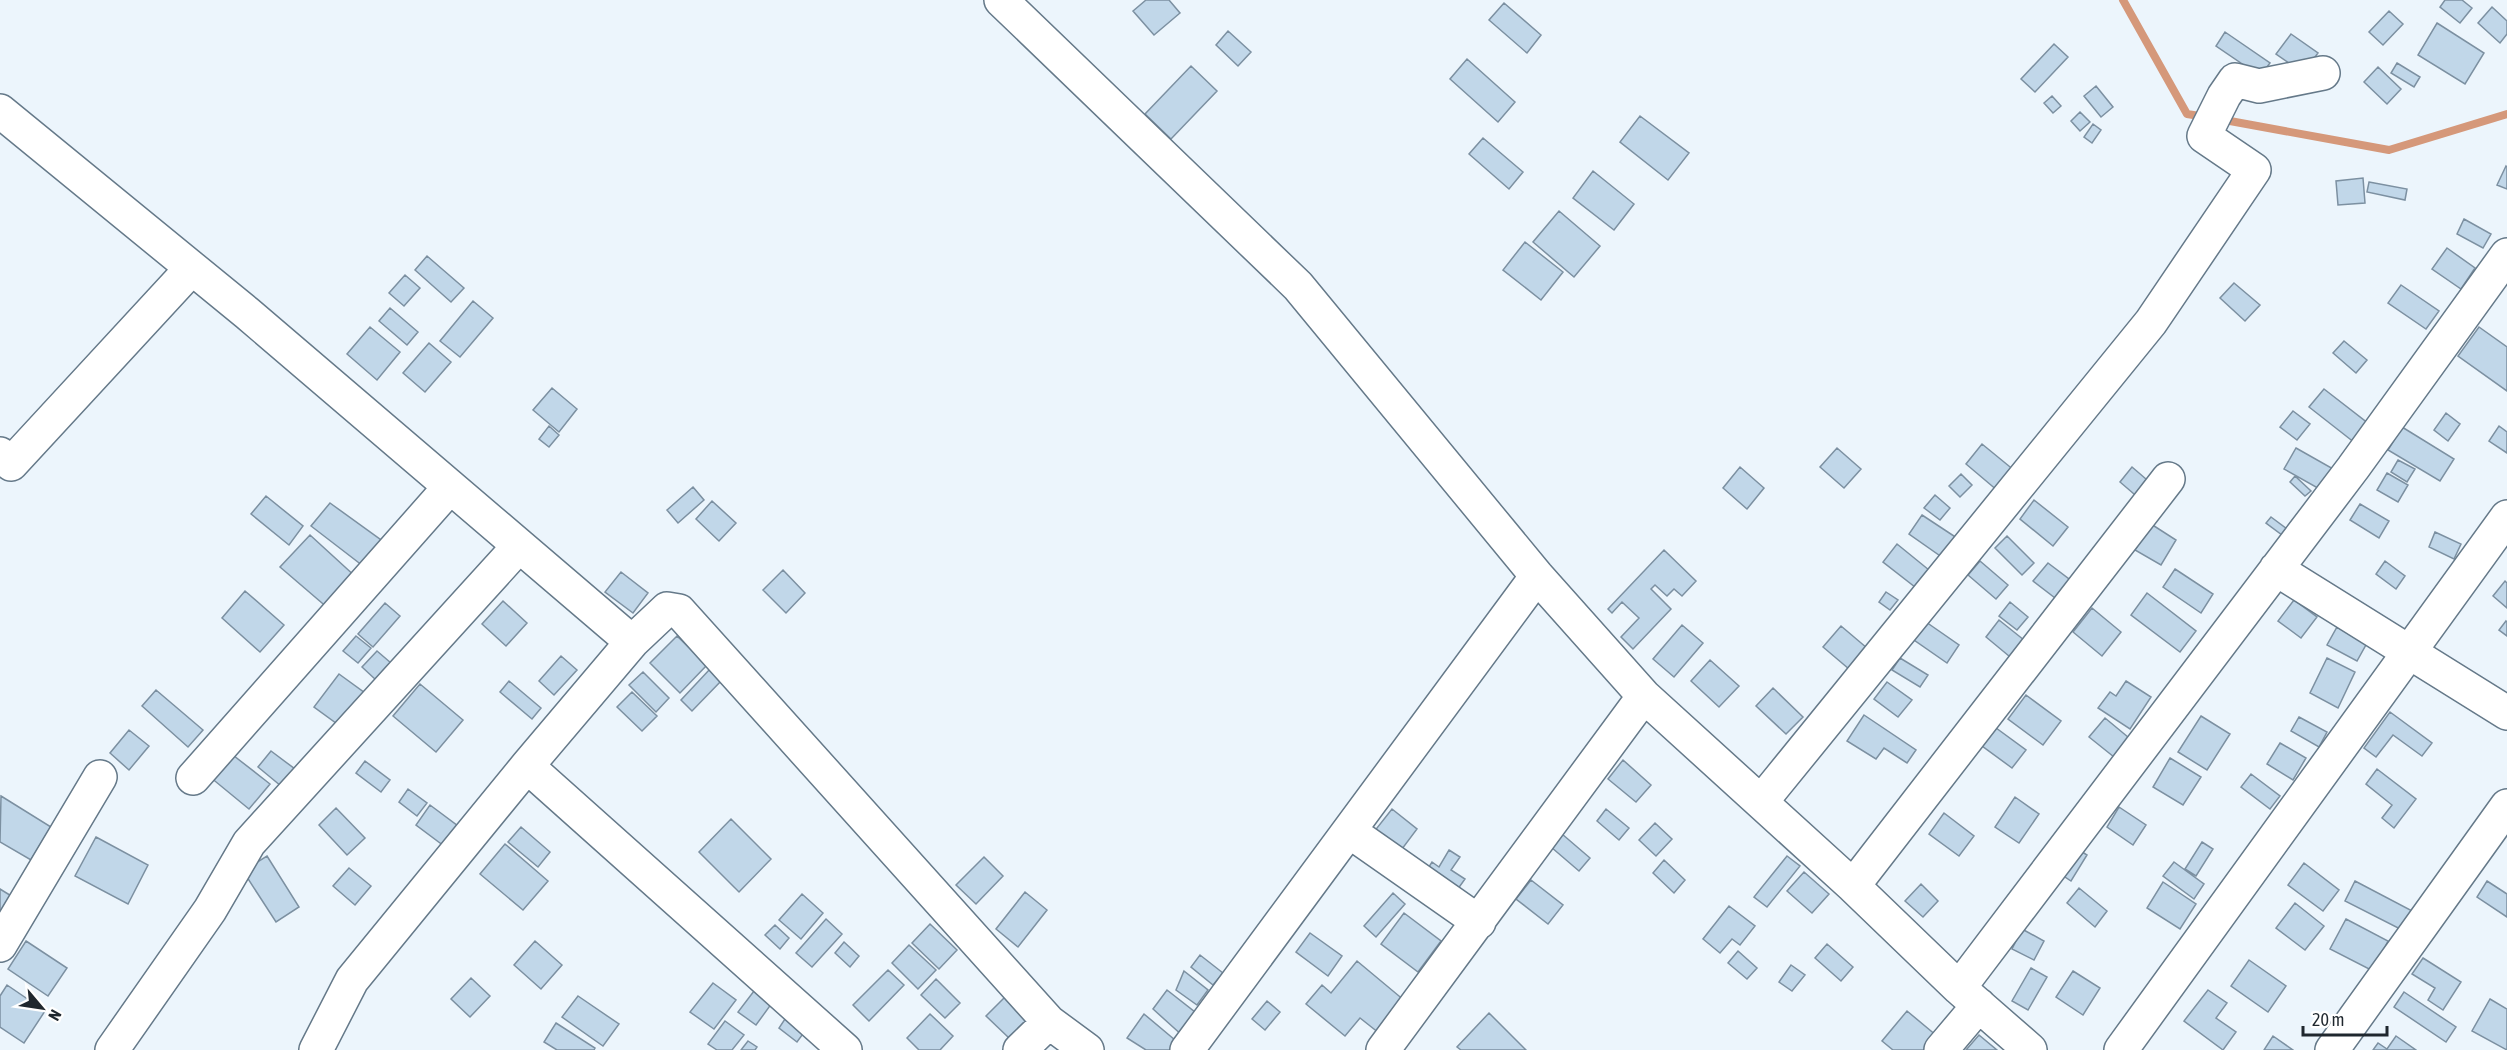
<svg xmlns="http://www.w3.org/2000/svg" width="2507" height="1050" viewBox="0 0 2507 1050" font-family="'Asap Condensed',sans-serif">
<rect width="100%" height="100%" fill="#ecf5fc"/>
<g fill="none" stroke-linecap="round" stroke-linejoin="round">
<!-- stream -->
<path stroke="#d5987a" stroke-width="8" d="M2123,0L2187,114L2206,117
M2219,119L2389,150L2507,114"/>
</g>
<!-- building -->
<path fill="#c1d7e9" stroke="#7c90a1" stroke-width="1.5" d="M1146,0H1169L1180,13L1154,35L1133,11Z
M2445,0H2462L2472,8L2460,23L2440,7Z
M1504,3L1541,35L1527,53L1489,20Z
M2492,7L2507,21V34L2500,43L2478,23Z
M2389,11L2403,24L2383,45L2369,32Z
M2437,23L2484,53L2465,84L2418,55Z
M1228,31L1251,52L1238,66L1216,45Z
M2225,32L2270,63L2260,76L2216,46Z
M2291,34L2318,53L2303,73L2276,54Z
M2054,44L2068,57L2035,92L2021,79Z
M1467,59L1515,102L1498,122L1450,79Z
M2397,63L2420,77L2414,87L2391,73Z
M1191,66L1217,91L1171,139L1145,114Z
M2378,67L2401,89L2387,104L2364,82Z
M2096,86L2113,107L2101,117L2084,96Z
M2052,96L2061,106L2053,113L2044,103Z
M2080,112L2090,122L2080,131L2071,121Z
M1640,116L1689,153L1668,180L1620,142Z
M2093,124L2101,130L2092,143L2084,137Z
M1483,138L1523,172L1509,189L1469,154Z
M2506,166L2507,167V189L2497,185Z
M1593,171L1634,204L1614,230L1573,198Z
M2363,178L2365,203L2338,205L2336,181Z
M2369,182L2407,189L2405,200L2367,192Z
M1559,211L1600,246L1574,277L1533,242Z
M2464,219L2491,234L2483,248L2457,234Z
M1525,242L1563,272L1541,300L1503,270Z
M2447,248L2475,268L2461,289L2432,269Z
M427,256L464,288L451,302L415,270Z
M405,275L420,288L404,306L389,293Z
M2234,283L2260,305L2245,321L2220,298Z
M2401,285L2439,311L2426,329L2388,303Z
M473,301L493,318L460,357L440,341Z
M390,308L418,332L407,345L379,321Z
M370,327L400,352L377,380L347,354Z
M2479,327L2507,347V391L2458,356Z
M2344,341L2367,360L2356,373L2333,353Z
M429,343L451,362L425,392L403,373Z
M552,388L577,409L559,432L533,410Z
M2324,389L2369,424L2355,443L2309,407Z
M2293,411L2310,424L2297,440L2280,427Z
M2446,413L2460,424L2448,441L2434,430Z
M549,426L559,435L549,447L539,439Z
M2499,426L2507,432V453L2489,441Z
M2402,427L2454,459L2440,481L2388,450Z
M1982,444L2015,471L1998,491L1966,464Z
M1837,448L1861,469L1844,488L1820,467Z
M2296,448L2335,470L2323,491L2284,469Z
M2398,460L2415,469L2407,482L2391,472Z
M1740,467L1764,488L1747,509L1723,488Z
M2132,467L2153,485L2141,500L2120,482Z
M2387,473L2408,485L2398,502L2377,490Z
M1961,474L1972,485L1960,497L1949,486Z
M2295,476L2311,491L2305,496L2290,482Z
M693,487L704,500L678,523L667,510Z
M1935,495L1950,508L1940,520L1924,508Z
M266,496L303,526L289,545L251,514Z
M2034,500L2068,527L2053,546L2020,519Z
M712,501L736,523L719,541L696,519Z
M330,503L388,545L367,569L311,526Z
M2360,504L2389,521L2379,538L2350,520Z
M1922,515L1960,540L1946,560L1909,534Z
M2271,517L2287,529L2282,535L2266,523Z
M2151,524L2176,540L2161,565L2135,550Z
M2435,532L2461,544L2454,559L2429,547Z
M310,535L357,578L329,609L280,567Z
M2007,536L2034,563L2022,575L1995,548Z
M1897,544L1929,570L1915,587L1883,562Z
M1664,550L1696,581L1682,596L1674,589L1667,596L1655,585L1651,589L1671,609L1633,649L1621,637L1639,618L1622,602L1612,613L1608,609Z
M1980,561L2008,585L1996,599L1968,575Z
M2385,561L2405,576L2396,589L2376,574Z
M2048,563L2073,582L2059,601L2033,581Z
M2175,569L2213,594L2201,613L2163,587Z
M783,570L805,593L786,613L763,590Z
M621,572L648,593L633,613L605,592Z
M2505,581L2507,583V608L2493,596Z
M245,591L284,625L260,652L222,618Z
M1886,592L1898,600L1890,610L1879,602Z
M2147,593L2196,631L2180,652L2131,615Z
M2294,600L2317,617L2301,638L2278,621Z
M503,601L527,623L506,646L482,624Z
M2010,602L2028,617L2017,630L1999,616Z
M385,603L400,616L373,647L358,634Z
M2092,608L2121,632L2102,656L2073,632Z
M1999,620L2029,644L2015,661L1986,637Z
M2506,621L2507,622V636L2499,630Z
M1926,622L1959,645L1947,663L1914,640Z
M1682,625L1703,643L1674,677L1653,659Z
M1841,626L1867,648L1849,669L1823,647Z
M2337,627L2367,643L2357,661L2327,645Z
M356,636L371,648L358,663L343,651Z
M677,636L707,665L680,693L650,663Z
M377,651L391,663L376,680L362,667Z
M561,656L577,670L554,695L539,681Z
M1900,658L1928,675L1920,687L1892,670Z
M2327,658L2355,672L2338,708L2310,693Z
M1710,660L1739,686L1719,707L1691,681Z
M710,669L722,680L692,711L681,700Z
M643,672L669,698L656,712L629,685Z
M339,674L365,693L340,726L314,707Z
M509,681L541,708L532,719L500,692Z
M2126,681L2151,697L2130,729L2098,708L2110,692L2116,696Z
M1887,682L1912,700L1898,717L1874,699Z
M420,684L463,720L436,752L393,716Z
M1773,688L1803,717L1786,734L1756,706Z
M156,690L203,730L188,747L142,706Z
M632,692L657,716L642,731L617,707Z
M2026,695L2061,721L2043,745L2008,719Z
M2390,712L2432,743L2422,756L2393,735L2376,757L2364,748Z
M1864,715L1916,750L1907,763L1884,748L1876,759L1847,741Z
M2201,716L2230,734L2207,770L2178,752Z
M2299,717L2327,732L2319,747L2291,731Z
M2105,718L2134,742L2119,761L2089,737Z
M1992,725L2026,750L2012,768L1978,743Z
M129,730L149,746L129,770L110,753Z
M2280,743L2306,758L2293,780L2267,764Z
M271,751L295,769L281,786L258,767Z
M229,752L270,784L249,809L210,777Z
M2170,758L2201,777L2183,805L2153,787Z
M1623,760L1651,785L1636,802L1608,779Z
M365,761L390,780L381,792L356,773Z
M2377,769L2416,799L2394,828L2382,818L2392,805L2366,784Z
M2251,774L2280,796L2270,809L2241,787Z
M408,789L427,803L417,816L399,802Z
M1,796L51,827L31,860L0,842Z
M2015,797L2039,814L2019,843L1995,827Z
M430,805L458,826L444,846L416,825Z
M2119,807L2146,825L2133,845L2107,827Z
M336,808L365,838L347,855L319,825Z
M1392,809L1417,829L1399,853L1373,833Z
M1606,809L1629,828L1619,840L1597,821Z
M1944,813L1974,836L1959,856L1929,834Z
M731,819L771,859L739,892L699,852Z
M1655,823L1672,839L1656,856L1639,840Z
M521,827L550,852L538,867L508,842Z
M1562,834L1590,858L1579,871L1551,847Z
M96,837L148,865L128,904L75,876Z
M2202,842L2213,849L2196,876L2185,869Z
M505,844L548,881L523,910L480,874Z
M2073,846L2087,855L2071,881L2056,871Z
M1449,850L1460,857L1451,870L1465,879L1455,893L1425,873L1432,862L1439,867Z
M267,856L299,907L276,922L243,871Z
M1787,856L1800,866L1767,907L1754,897Z
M984,857L1003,876L976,904L956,885Z
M1664,860L1685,880L1674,893L1653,873Z
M2174,862L2204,884L2194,899L2163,876Z
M2304,863L2339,890L2323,911L2288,885Z
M349,868L371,886L355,905L333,886Z
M1804,872L1829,894L1812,913L1787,891Z
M1531,880L1563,905L1548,924L1516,899Z
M2355,881L2418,914L2408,933L2345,901Z
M2487,881L2507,894V917L2477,897Z
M2163,882L2196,904L2180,929L2147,908Z
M1921,884L1938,901L1923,917L1905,901Z
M2079,888L2107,911L2095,927L2067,903Z
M0,889L13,897L0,919Z
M1025,892L1047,910L1018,947L996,929Z
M1393,893L1405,904L1376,937L1364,926Z
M802,894L823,913L801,939L779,920Z
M2295,903L2324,926L2305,950L2276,928Z
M1729,906L1755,926L1740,945L1732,939L1720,953L1703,939Z
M1404,913L1441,941L1418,972L1381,944Z
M826,919L842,934L812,967L796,953Z
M2346,919L2388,941L2373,971L2330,949Z
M930,924L957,950L939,969L912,943Z
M775,925L789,938L780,949L765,935Z
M2022,929L2044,941L2034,960L2012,949Z
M1310,933L1342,956L1328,976L1296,952Z
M26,941L67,968L48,996L8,969Z
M535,941L562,965L541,989L514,965Z
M844,942L859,956L850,967L835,953Z
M1827,944L1853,967L1841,981L1815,958Z
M909,945L936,970L918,989L892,963Z
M1738,951L1757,968L1747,979L1728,963Z
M1200,955L1223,973L1213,985L1191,967Z
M2423,958L2461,982L2443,1010L2428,1000L2435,988L2412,974Z
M2249,960L2286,986L2268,1012L2231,986Z
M1357,961L1405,1001L1379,1033L1360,1018L1345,1036L1306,1004L1322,985L1331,993Z
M1791,965L1805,975L1792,991L1779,982Z
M2031,968L2047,977L2028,1010L2012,1001Z
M888,970L904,985L869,1021L853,1005Z
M1184,971L1208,990L1197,1005L1176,990Z
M2073,971L2100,988L2083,1015L2056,997Z
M471,978L490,996L470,1017L451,999Z
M936,979L960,1003L945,1018L921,995Z
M713,983L736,1000L714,1029L690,1012Z
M7,985L45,1011L24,1043L0,1027V996Z
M1167,990L1200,1016L1184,1037L1153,1009Z
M2208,990L2227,1003L2216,1018L2236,1032L2223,1050L2184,1021Z
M754,991L772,1003L756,1025L738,1012Z
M1011,991L1033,1013L1009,1038L986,1016Z
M2404,992L2456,1027L2446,1042L2394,1007Z
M578,996L619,1024L603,1046L562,1017Z
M2490,999L2507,1009V1050L2472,1031Z
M1267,1001L1280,1012L1265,1030L1252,1019Z
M1907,1011L1937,1036L1925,1050H1893L1882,1041Z
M789,1013L808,1027L797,1042L779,1028Z
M1489,1013L1526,1050H1461L1457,1047Z
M930,1014L953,1036L940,1050H919L907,1038Z
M1144,1014L1181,1045L1177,1050H1146L1127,1038Z
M725,1021L744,1035L732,1050H717L708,1044Z
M556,1023L595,1048L594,1050H557L544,1042Z
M1979,1035L1997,1050H1966Z
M2273,1036L2293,1050H2264Z
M2396,1036L2416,1050H2373L2378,1043L2387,1049Z
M748,1041L757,1047L755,1050H741Z"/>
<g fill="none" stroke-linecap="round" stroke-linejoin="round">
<defs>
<path id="minor" d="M1001,0L1298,286L1537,576L1644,696L1853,886L1959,988L2030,1050
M0,111L247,313L632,642L667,609L679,611L1049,1022L1087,1050
M0,454L11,464L192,268
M2276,569L2507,713
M527,766L845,1050
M193,778L450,487
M1761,802L2151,322L2254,170L2204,136L2224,96L2235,80L2259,86L2323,73
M1349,831L1479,922
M1853,886L2168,479
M0,945L100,777
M1959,988L2353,468L2507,255
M112,1050L210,910L249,843L519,546
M316,1050L352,980L527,766L632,642
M1020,1050L1049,1022
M1187,1050L1537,576
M1383,1050L1644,696
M1941,1050L1979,1005
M2121,1050L2507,517
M2332,1050L2507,806"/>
</defs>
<!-- minor casing -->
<use href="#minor" stroke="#657989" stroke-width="36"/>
<!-- minor -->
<use href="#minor" stroke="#fff" stroke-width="33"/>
</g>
<!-- north arrow -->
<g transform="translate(42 1008) rotate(119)" stroke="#ffffff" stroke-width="4.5" paint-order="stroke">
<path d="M0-4.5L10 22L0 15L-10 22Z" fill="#1f272e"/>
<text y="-9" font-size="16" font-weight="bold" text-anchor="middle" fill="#1f272e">N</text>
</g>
<!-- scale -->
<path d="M2303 1026v9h84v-9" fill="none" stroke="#1f272e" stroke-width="3"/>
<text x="2312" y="1026" font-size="18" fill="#1f272e" stroke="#ffffff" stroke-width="4.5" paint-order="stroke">20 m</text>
</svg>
